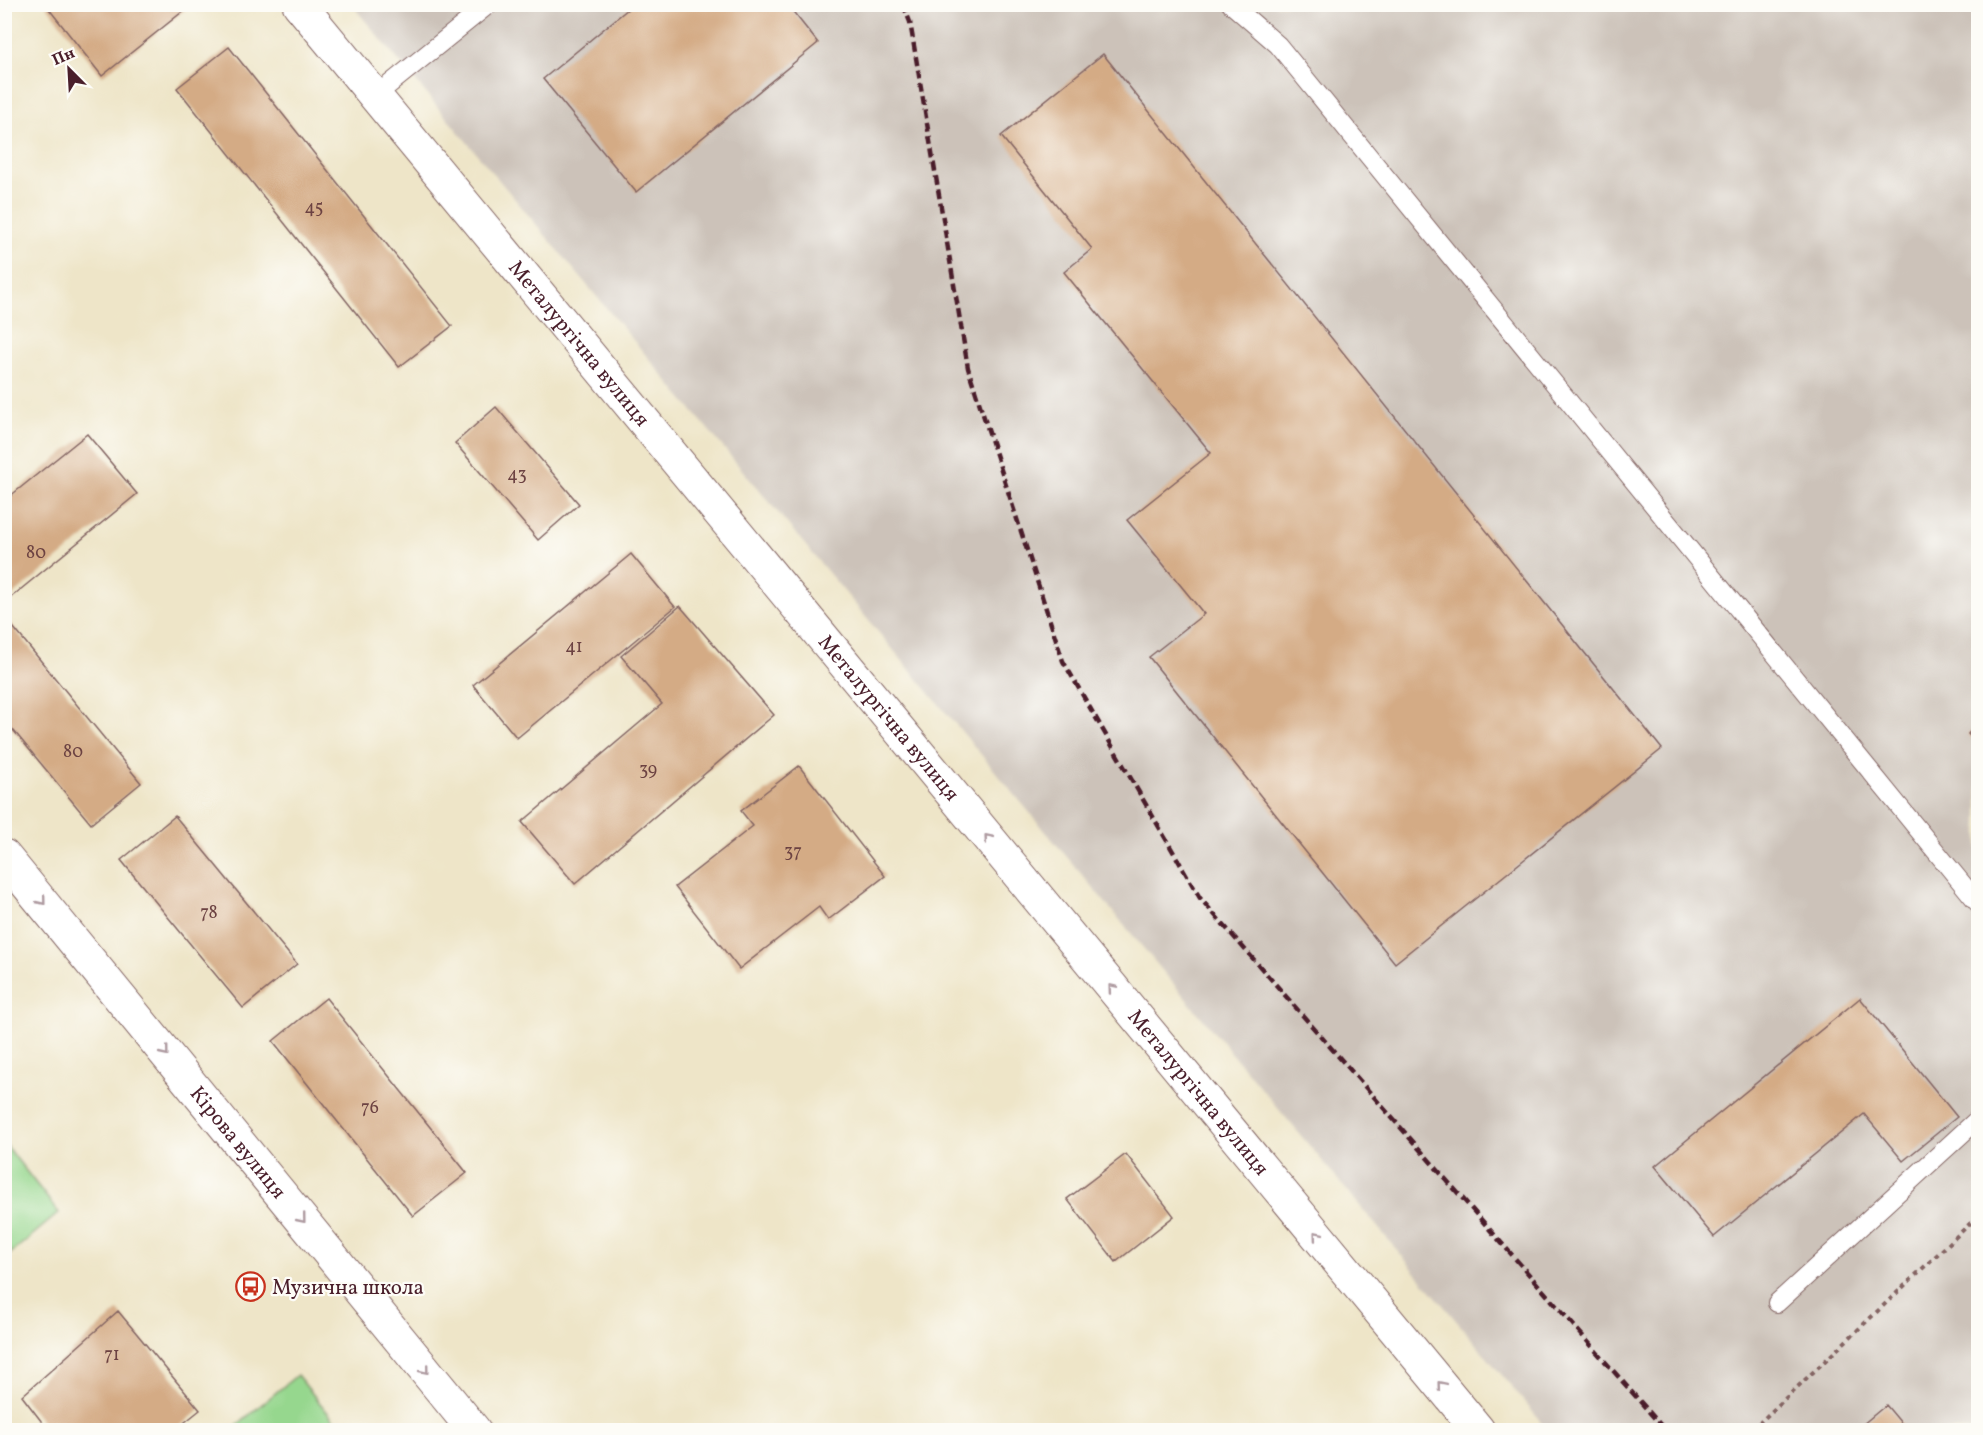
<svg xmlns="http://www.w3.org/2000/svg" width="1983" height="1435" viewBox="0 0 1983 1435" font-family="Vollkorn,serif">
<rect width="100%" height="100%" fill="#fdfcf7"/>
<filter id="ink" filterUnits="userSpaceOnUse"><feTurbulence type="fractalNoise" baseFrequency=".0167" numOctaves="2"/><feDisplacementMap in="SourceGraphic" scale="12" xChannelSelector="R" yChannelSelector="G"/><feConvolveMatrix kernelMatrix="1 2 1 2 8 2 1 2 1" color-interpolation-filters="sRGB"/></filter>
<filter id="wash" filterUnits="userSpaceOnUse"><feTurbulence type="fractalNoise" baseFrequency=".008" numOctaves="4" result="noise"/><feDisplacementMap in="SourceGraphic" scale="24" xChannelSelector="R" yChannelSelector="G"/><feGaussianBlur stdDeviation="1.35" result="paint"/><feColorMatrix in="noise" values="0 0 0 0 0 0 0 0 0 0 0 0 0 0 0 0 0 1.4 0 .05"/><feComposite in="paint" operator="in"/></filter>
<g filter="url(#wash)">
<rect width="100%" height="100%" fill="#eee5c8"/>
<!-- industrial -->
<path fill="#ccc2b9" d="M352,5H1978V1430H1548Z"/>
<!-- green -->
<path fill="#96d78e" stroke="#707b5c" stroke-width="1.5" d="M5,1144L59,1213L5,1258H4Z
M297,1375L342,1430H231Z"/>
<g id="blocks">
<!-- building -->
<path fill="#d4ab85" d="M45,4H192L102,76Z
M634,4H787L818,43L636,192L543,79Z
M229,47L452,326L399,367L177,88Z
M1103,54L1662,749L1395,963L1149,657L1204,614L1127,520L1211,453L1064,272L1092,249L1001,136Z
M496,407L579,504L538,540L455,443Z
M87,434L137,494L4,603V501Z
M631,554L675,607L517,738L473,685Z
M680,606L774,715L575,884L522,822L662,704L621,656Z
M4,616L141,783L91,824L4,719Z
M1978,723V744L1968,734Z
M799,766L885,876L828,920L819,907L739,969L675,887L753,826L741,811Z
M175,816L297,964L243,1008L121,860Z
M326,998L467,1173L413,1216L273,1041Z
M1860,998L1957,1117L1903,1161L1864,1114L1714,1237L1655,1166Z
M1126,1154L1174,1216L1116,1262L1067,1199Z
M118,1311L200,1410L175,1430H48L22,1396Z
M1886,1405L1907,1430H1856Z"/>
</g>
</g>
<g filter="url(#ink)">
<use href="#blocks" fill-opacity="0" stroke="#836462" stroke-width="1.5"/>
<g fill="none" stroke-linecap="round" stroke-linejoin="round">
<defs>
<path id="service" d="M1231,4L1278,45L1978,903
M375,96L489,4
M1777,1303L1978,1119"/>
<g id="tertiary">
<path id="s1" d="M299,4L1478,1430"/>
<path id="s2" d="M4,856L474,1430"/>
</g>
</defs>
<!-- service casing -->
<use href="#service" stroke="#836462" stroke-width="20"/>
<!-- tertiary casing -->
<use href="#tertiary" stroke="#836462" stroke-width="35"/>
<!-- path -->
<path stroke="#836462" stroke-width="4" stroke-dasharray="4.5 4.5" stroke-linecap="butt" d="M1752,1430L1978,1216"/>
<!-- service -->
<use href="#service" stroke="#fff" stroke-width="18"/>
<!-- tertiary -->
<use href="#tertiary" stroke="#fff" stroke-width="33"/>
<!-- rail -->
<path stroke="#4a1f2b" stroke-width="4.5" stroke-dasharray="9 4.5" stroke-linecap="butt" d="M903,4L910,22L968,368L1063,661L1200,898L1665,1430"/>
</g>
<!-- one-way arrows -->
<defs><path id="oneway-chevron" d="M-2-3.5L2.5 0L-2 3.5" fill="none" stroke-width="1.6" stroke-linecap="round" stroke-linejoin="round" transform="scale(1.5)"/></defs>
<g stroke="#ae9aa0">
<use href="#oneway-chevron" transform="translate(988 838) rotate(-130)"/>
<use href="#oneway-chevron" transform="translate(42 901) rotate(51)"/>
<use href="#oneway-chevron" transform="translate(1112 988) rotate(-130)"/>
<use href="#oneway-chevron" transform="translate(165 1052) rotate(51)"/>
<use href="#oneway-chevron" transform="translate(302 1219) rotate(51)"/>
<use href="#oneway-chevron" transform="translate(1317 1235) rotate(-130)"/>
<use href="#oneway-chevron" transform="translate(425 1370) rotate(51)"/>
<use href="#oneway-chevron" transform="translate(1441 1385) rotate(-130)"/>
</g>
</g>
<!-- icons -->
<defs>
<symbol id="bus-ring" viewBox="-11 -11 22 22"><circle r="9.5" fill="#fdfcf7" stroke="#c8321e" stroke-width="1.5"/><path d="M-5-6H5V4H4V6H2V4H-2V6H-4V4H-5ZM-3.5-4V0h7V-4ZM-3.5 1.2v1.5H-2V1.2ZM2 1.2v1.5H3.5V1.2Z" fill="#c8321e"/></symbol>
</defs>
<g fill-rule="evenodd">
<use href="#bus-ring" x="234" y="1270" width="33" height="33"/>
</g>
<g text-anchor="middle" stroke-width="4.5" stroke-linejoin="round" paint-order="stroke">
<!-- number labels -->
<g font-size="18" fill="#6c4242">
<text x="314" y="213">45</text>
<text x="517" y="480">43</text>
<text x="36" y="558">80</text>
<text x="574" y="652">41</text>
<text x="73" y="757">80</text>
<text x="648" y="775">39</text>
<text x="793" y="857">37</text>
<text x="209" y="918">78</text>
<text x="370" y="1113">76</text>
<text x="112" y="1360">71</text>
</g>
<!-- street labels -->
<g font-size="21" fill="#4a1f2b" stroke="#fdfcf7">
<text dy="7" stroke="none"><textPath href="#s1" startOffset="440">Металургічна вулиця</textPath></text>
<text dy="7" stroke="none"><textPath href="#s1" startOffset="926">Металургічна вулиця</textPath></text>
<text dy="7" stroke="none"><textPath href="#s1" startOffset="1412">Металургічна вулиця</textPath></text>
<text dy="7" stroke="none"><textPath href="#s2" startOffset="370">Кірова вулиця</textPath></text>
</g>
<!-- poi labels -->
<g font-size="21" fill="#4a1f2b" stroke="#fdfcf7" text-anchor="start">
<text x="272" y="1294">Музична школа</text>
</g>
</g>
<!-- margin -->
<rect width="1983" height="1435" fill="none" stroke="#fdfcf7" stroke-width="24"/>
<!-- north arrow -->
<g transform="translate(69 69) rotate(336)" stroke="#fdfcf7" stroke-width="4.5" paint-order="stroke">
<path d="M0-4.5L10 22L0 15L-10 22Z" fill="#4a1f2b"/>
<text y="-9" font-size="16" font-weight="bold" text-anchor="middle" fill="#4a1f2b">Пн</text>
</g>
</svg>
